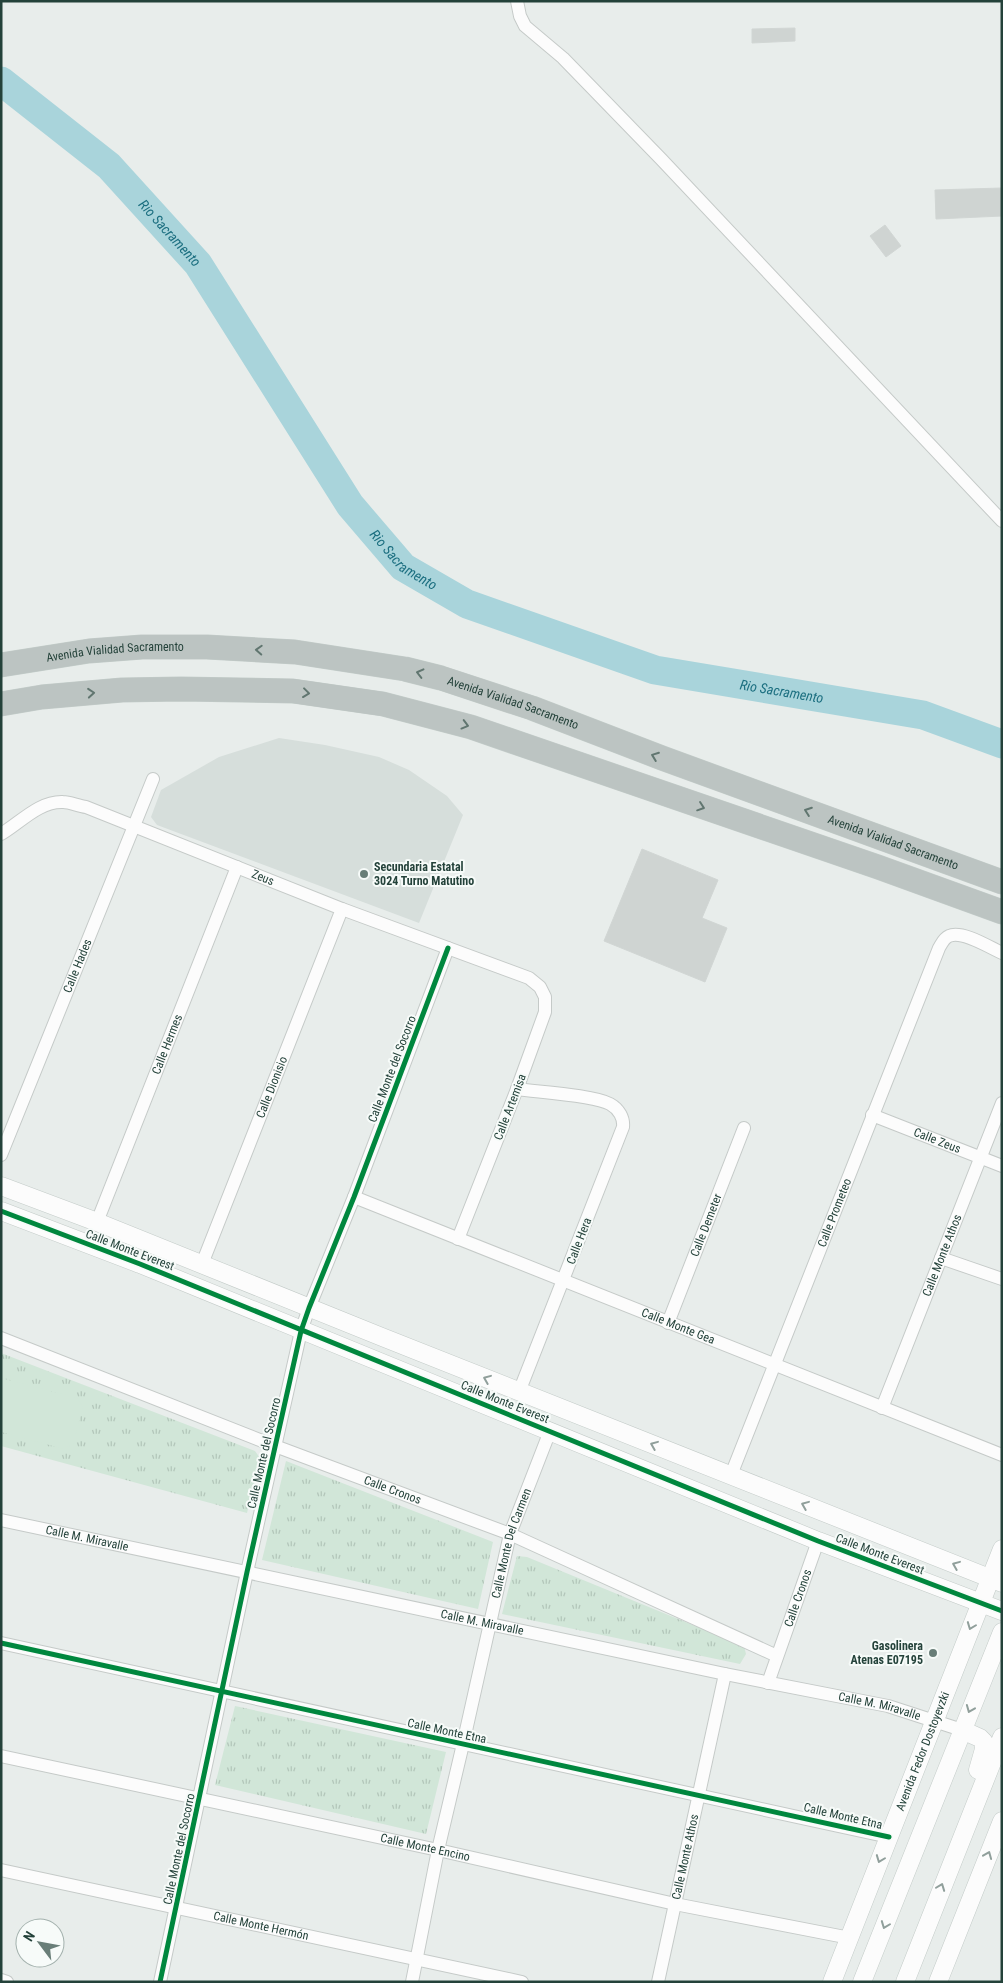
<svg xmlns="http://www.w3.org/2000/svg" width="1003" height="1983" viewBox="0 0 1003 1983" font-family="'Roboto Condensed',sans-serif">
<defs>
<pattern id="park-tufts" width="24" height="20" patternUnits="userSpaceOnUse" patternTransform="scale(1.25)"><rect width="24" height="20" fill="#d1e6d8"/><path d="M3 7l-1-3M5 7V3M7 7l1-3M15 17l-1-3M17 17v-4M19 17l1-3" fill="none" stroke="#b3c6ba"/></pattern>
</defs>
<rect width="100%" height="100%" fill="#e8edeb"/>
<!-- built -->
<path fill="#d6dedb" d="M279,738L325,745L379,757L409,770L447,796L463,815L419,923L157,825L151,817L161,790L219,757Z"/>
<!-- park -->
<path fill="url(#park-tufts)" d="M1,1353L255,1451L260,1458L247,1513L1,1446Z
M286,1461L493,1542L478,1609L262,1560Z
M517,1556L527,1557L744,1646L746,1654L740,1664L502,1614Z
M235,1706L446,1752L426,1834L215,1785Z"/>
<!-- garden -->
<path fill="#d1e6d8" d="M1,1378L77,1398L83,1407L73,1444L64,1449L1,1432Z"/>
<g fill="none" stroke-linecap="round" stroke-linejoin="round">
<!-- river -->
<path stroke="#a9d4db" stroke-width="29" id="s1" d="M1,81L109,166L198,264L350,505L403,567L467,604L655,670L923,715L1002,744"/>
</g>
<!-- building -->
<path fill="#cfd4d2" stroke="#d1d6d4" d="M795,28V41L752,43V29Z
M1002,188V216L936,219L935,190Z
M885,225L901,246L886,257L870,236Z
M642,849L718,880L702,918L727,928L705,982L604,941Z"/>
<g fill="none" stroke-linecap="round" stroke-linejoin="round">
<defs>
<g id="street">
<path d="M517,1L520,16L525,26L563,58L662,160L1002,521"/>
<path id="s2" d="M1,834C20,823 39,801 63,802C70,802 78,806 86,807L342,909L529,978L540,987L545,997V1012L517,1089L458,1239"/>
<path d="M517,1089C538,1092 594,1095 610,1104C619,1109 624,1118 623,1127L519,1392"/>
<path id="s3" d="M872,1115L1002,1166"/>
<path id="s4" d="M1,1155L153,779"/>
<path id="s5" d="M354,1197L1002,1455"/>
<path id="s6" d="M97,1222L237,867"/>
<path d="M941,1258L1002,1279"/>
<path id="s7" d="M202,1264L342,909"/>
<path id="s8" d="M668,1323L744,1128"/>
<path id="s9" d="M1,1338L275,1446L510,1534L777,1656"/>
<path id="s10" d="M882,1408L1002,1103"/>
<path id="s11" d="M731,1475L939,948C942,943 944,938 949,936C962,930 989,947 1002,953"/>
<path id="s12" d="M1,1520L725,1674L888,1706L962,1730"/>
<path d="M1,1643L889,1837"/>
<path id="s13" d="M768,1683L818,1541"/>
<path id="s14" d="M1,1756L438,1850L675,1904L850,1938"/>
<path id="s15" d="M1,1870L522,1982"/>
<path d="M1,1980L7,1982"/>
<path d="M160,1982L247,1572L301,1331L309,1308L354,1197L448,948"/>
<path id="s16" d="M412,1982L438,1850L463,1744L510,1534L550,1431"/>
<path id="s17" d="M658,1982L725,1674"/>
</g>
<g id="secondary">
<path d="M1,1186L97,1222L382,1337L1002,1583"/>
<path d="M1,1211L140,1264L818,1541L1002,1611"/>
<path d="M962,1730L980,1738L984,1742V1749L978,1770"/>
<path id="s18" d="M832,1982L1002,1549"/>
<path d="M862,1982L1002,1632"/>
<path d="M905,1982L1002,1737"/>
<path d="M938,1982L1002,1821"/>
</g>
<g id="highway">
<path id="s19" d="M1,665L89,651L142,647H207L295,652L405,669L441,678L532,708L662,758L1002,882"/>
<path d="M1,704L42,697L122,690L181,689L293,691L383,704L471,727L878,867L1002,912"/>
</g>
</defs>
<!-- street casing -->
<use href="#street" stroke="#c5cac8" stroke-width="14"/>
<!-- secondary casing -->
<use href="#secondary" stroke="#c3cbc8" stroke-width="19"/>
<!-- highway casing -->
<use href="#highway" stroke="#c3ccc9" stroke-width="25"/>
<!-- street -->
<use href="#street" stroke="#fcfcfc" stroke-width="12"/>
<!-- secondary -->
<use href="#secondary" stroke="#fcfcfc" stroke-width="18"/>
<!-- highway -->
<use href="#highway" stroke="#bcc4c2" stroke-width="24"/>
<defs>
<path id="cycleway" d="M1,1211L140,1264L818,1541L1002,1611
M1,1643L889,1837
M160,1982L247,1572L301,1331L309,1308L354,1197L448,948"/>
</defs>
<!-- cycleway casing -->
<use href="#cycleway" stroke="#f7fbf9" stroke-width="8"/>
<!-- cycleway -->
<use href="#cycleway" stroke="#00873e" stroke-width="5"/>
</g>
<!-- one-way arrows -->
<defs><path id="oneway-chevron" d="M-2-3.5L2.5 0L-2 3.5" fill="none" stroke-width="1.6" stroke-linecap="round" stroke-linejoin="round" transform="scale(1.25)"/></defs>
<g stroke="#617670">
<use href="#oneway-chevron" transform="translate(259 650) rotate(-177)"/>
<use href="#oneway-chevron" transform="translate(420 673) rotate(-166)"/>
<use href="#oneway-chevron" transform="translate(91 693) rotate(-5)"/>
<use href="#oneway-chevron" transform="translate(306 693) rotate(7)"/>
<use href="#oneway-chevron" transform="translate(465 725) rotate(15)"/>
<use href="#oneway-chevron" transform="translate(655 756) rotate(-159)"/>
<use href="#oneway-chevron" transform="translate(701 807) rotate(19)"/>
<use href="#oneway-chevron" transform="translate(808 811) rotate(-160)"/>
</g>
<g stroke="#909f9b">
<use href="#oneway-chevron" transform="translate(487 1379) rotate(-158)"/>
<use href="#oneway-chevron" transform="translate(654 1445) rotate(-158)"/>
<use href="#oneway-chevron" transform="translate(805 1505) rotate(-158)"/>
<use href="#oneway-chevron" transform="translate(956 1565) rotate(-158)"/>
<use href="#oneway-chevron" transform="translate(971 1626) rotate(111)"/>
<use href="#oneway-chevron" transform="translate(970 1709) rotate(112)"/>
<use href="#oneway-chevron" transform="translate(988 1855) rotate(-68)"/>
<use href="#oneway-chevron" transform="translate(880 1859) rotate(111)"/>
<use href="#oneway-chevron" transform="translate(941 1887) rotate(-69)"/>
<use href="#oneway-chevron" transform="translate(885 1925) rotate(111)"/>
</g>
<!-- markers -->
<g fill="#697e78" stroke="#f7fbf9" stroke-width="2">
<circle cx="364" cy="874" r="5"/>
<circle cx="933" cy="1653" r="5"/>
</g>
<g text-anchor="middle" stroke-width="4" stroke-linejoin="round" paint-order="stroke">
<!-- street labels -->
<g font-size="12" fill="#24423a" stroke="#f7fbf9">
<text dy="4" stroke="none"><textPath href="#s19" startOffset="115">Avenida Vialidad Sacramento</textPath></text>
<text dy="4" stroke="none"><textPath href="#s19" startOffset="520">Avenida Vialidad Sacramento</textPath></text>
<text dy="4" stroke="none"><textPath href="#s19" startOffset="925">Avenida Vialidad Sacramento</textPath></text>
<text dy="4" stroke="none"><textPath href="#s2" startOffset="285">Zeus</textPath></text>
<text dy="4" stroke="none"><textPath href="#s4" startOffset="204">Calle Hades</textPath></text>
<text dy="4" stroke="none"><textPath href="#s6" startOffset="191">Calle Hermes</textPath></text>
<text transform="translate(392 1069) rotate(-69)" y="4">Calle Monte del Socorro</text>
<text dy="4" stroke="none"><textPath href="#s7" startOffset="190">Calle Dionisio</textPath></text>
<text transform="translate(510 1107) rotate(-69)" y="4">Calle Artemisa</text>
<text dy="4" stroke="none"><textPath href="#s3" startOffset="70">Calle Zeus</textPath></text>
<text dy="4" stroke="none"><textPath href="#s11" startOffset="282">Calle Prometeo</textPath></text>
<text dy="4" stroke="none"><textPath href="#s8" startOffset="105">Calle Demeter</textPath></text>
<text transform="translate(579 1241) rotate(-69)" y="4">Calle Hera</text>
<text transform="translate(130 1250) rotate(21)" y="4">Calle Monte Everest</text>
<text dy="4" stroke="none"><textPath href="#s10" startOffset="164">Calle Monte Athos</textPath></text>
<text dy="4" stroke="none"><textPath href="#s5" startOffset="349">Calle Monte Gea</textPath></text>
<text transform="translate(505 1402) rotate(22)" y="4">Calle Monte Everest</text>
<text transform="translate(264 1453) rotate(-77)" y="4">Calle Monte del Socorro</text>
<text dy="4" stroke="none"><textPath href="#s9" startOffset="420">Calle Cronos</textPath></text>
<text dy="4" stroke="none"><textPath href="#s12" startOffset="88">Calle M. Miravalle</textPath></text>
<text dy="4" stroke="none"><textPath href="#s16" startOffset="450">Calle Monte Del Carmen</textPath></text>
<text transform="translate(880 1554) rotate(21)" y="4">Calle Monte Everest</text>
<text dy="4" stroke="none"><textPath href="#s13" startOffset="90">Calle Cronos</textPath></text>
<text dy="4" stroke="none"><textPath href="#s12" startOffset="492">Calle M. Miravalle</textPath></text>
<text dy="4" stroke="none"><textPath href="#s12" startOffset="898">Calle M. Miravalle</textPath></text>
<text transform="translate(447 1731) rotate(12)" y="4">Calle Monte Etna</text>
<text dy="4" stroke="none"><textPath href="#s18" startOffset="248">Avenida Fedor Dostoyevzki</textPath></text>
<text transform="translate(843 1816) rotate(13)" y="4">Calle Monte Etna</text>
<text dy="4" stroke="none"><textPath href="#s14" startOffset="434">Calle Monte Encino</textPath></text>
<text transform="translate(179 1849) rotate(-78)" y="4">Calle Monte del Socorro</text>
<text dy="4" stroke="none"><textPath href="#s17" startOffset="128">Calle Monte Athos</textPath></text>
<text dy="4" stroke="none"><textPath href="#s15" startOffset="266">Calle Monte Hermón</textPath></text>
</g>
<!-- poi labels -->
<g font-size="12" font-weight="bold" fill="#24423a" stroke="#f7fbf9" text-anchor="start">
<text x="374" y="871">Secundaria Estatal<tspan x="374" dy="14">3024 Turno Matutino</tspan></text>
<text x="923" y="1650" text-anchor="end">Gasolinera<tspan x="923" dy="14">Atenas E07195</tspan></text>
</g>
<!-- water labels -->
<g font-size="14" font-style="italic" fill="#1c6f80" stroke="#f7fbf9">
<text dy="5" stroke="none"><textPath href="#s1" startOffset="228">Rio Sacramento</textPath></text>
<text dy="5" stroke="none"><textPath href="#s1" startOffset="632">Rio Sacramento</textPath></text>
<text dy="5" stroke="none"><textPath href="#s1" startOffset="1038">Rio Sacramento</textPath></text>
</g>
</g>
<!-- border -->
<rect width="1003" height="1983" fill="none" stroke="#24423a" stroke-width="5"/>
<!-- north arrow -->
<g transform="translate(40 1943) rotate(302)"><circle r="24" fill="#f7fbf9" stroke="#a3b1ad"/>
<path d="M0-4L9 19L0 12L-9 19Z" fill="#697e78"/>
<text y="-8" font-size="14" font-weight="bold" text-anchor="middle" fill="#24423a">N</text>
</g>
</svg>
